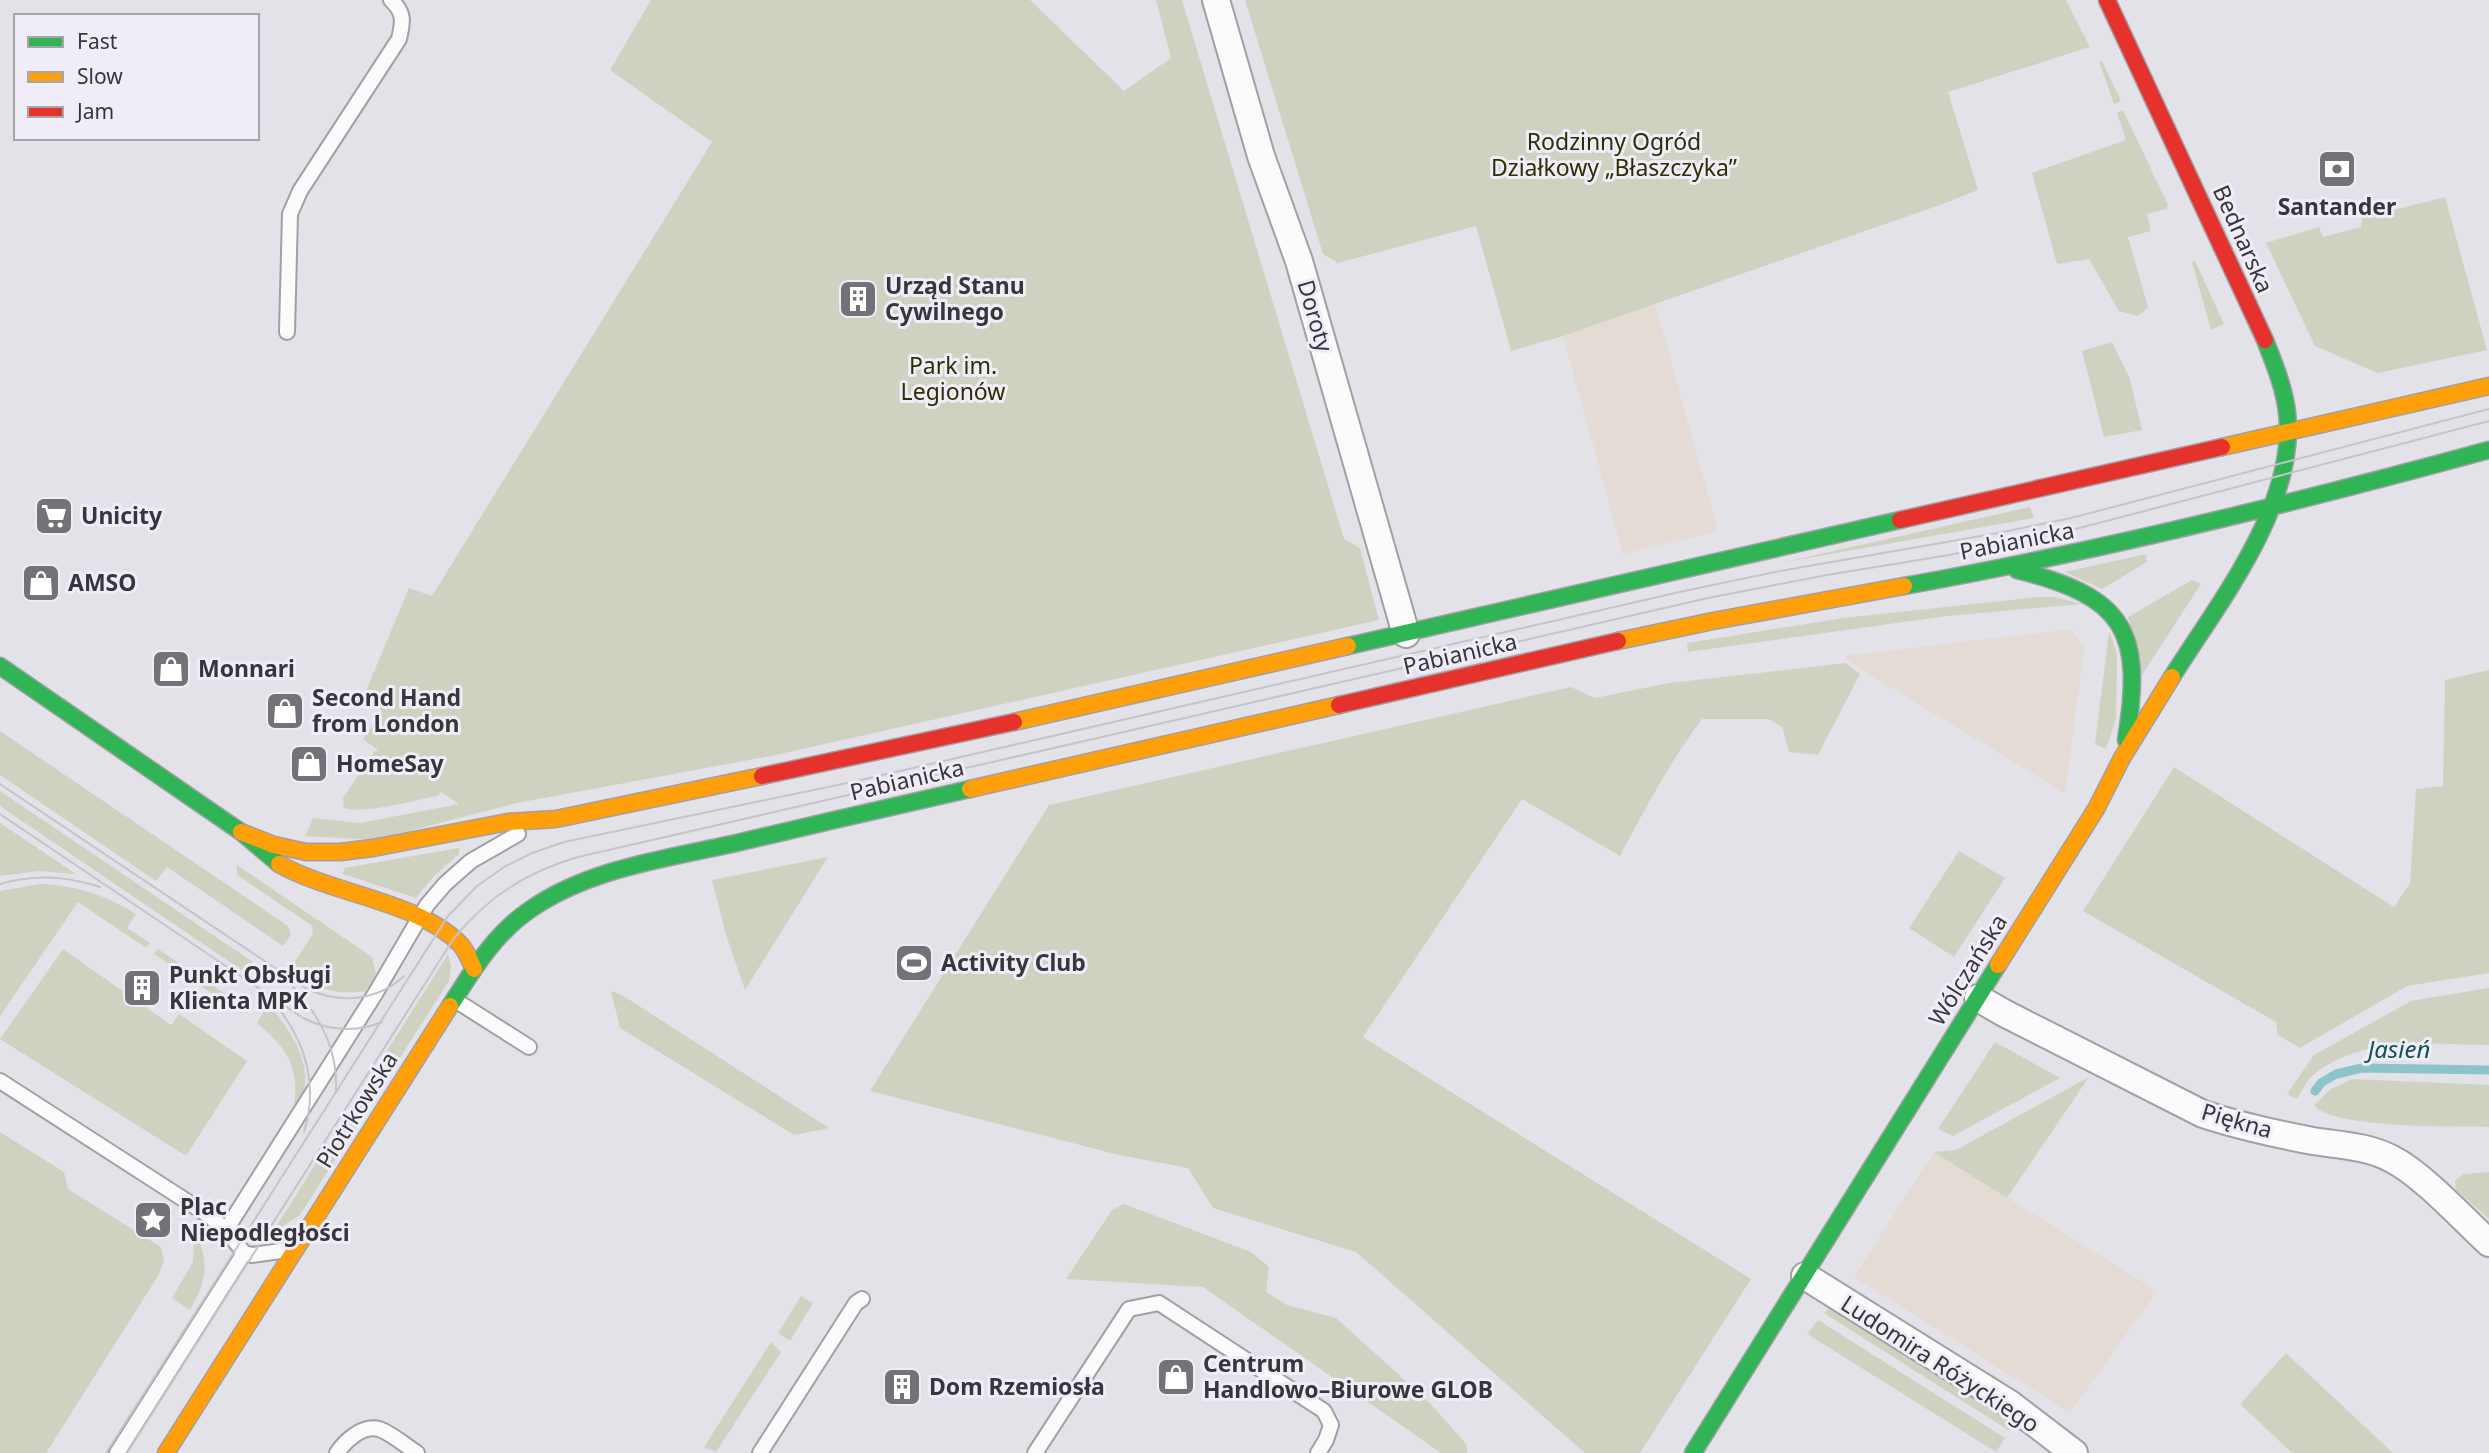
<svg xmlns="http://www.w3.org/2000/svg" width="2489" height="1453" viewBox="0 0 2489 1453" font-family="'Noto Sans',sans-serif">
<rect width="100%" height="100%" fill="#e3e2e9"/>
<!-- industrial -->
<path fill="#e4dbd4" d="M1655,304L1718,531L1623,554L1563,336Z
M2072,629L2084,648L2065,793L1867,673L1843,656Z
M1934,1152L2157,1291L2070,1413L1854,1277Z"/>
<!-- green -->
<path fill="#d0d2c1" d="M651,0H1030L1124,91L1171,58L1156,0H1182L1344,539L1360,548L1379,620L771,756L517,803L375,840L305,836L313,818L360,823L459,804L441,792L437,796C416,800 362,815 344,808L343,798L374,752L378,750L363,739L382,711L363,698L409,588L432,596L712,142L610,70Z
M1245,0H2066L2090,47L1948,92L1978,190L1940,205L1563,336L1511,351L1476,226L1338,263L1323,254Z
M2099,61H2102L2121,101L2114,104Z
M2123,110L2168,205L2166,209L2147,214L2151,231L2128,237L2148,307L2138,316L2119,311L2089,259L2057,264L2032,173L2126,140L2117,113Z
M2445,197L2487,350L2378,373L2315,346L2266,243L2319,227L2323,237L2361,227L2362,218Z
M2195,261L2224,324L2211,330L2192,262Z
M2112,342L2130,379L2142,430L2104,437L2082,351Z
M2030,507L2034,518L1780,563Z
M2146,554L2147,562L2102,589L2065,572Z
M2192,580L2201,584L2142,675L2128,617Z
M2038,597H2056L2081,604L1947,616L1688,652L1687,643L1843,618Z
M2109,631L2117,654L2116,718L2106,749L2095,744Z
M1846,663L1860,674L1818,755L1789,752L1782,727L1768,719H1702C1670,762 1645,808 1620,856L1522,799L1363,1037L1751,1279L1640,1453H1585L1356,1252L1213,1208L1188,1168L1119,1155L870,1091L1049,805L1571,687L1595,698L1669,683Z
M2489,670V973L2407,986L2300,1048L2278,1035L2276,1022L2083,911L2174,767L2394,907L2410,883L2416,789L2443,786L2445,680Z
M0,731L288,926L291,935L283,946L167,867L156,881L0,775Z
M0,791L253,962L246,973L0,806Z
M0,823L76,874L39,871L0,876Z
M459,848V854L434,876L416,898L343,874L344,868Z
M1959,851L2005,878L1954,957L1909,928Z
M828,857L745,990L726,935L712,880Z
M237,865L372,957L376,974L366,991C336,996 314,988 288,972L313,934L311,925L237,875Z
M40,884C76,885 105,895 136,914L127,928L150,943L146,948L78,902L0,1016V891Z
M63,949L171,1025L179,1014L247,1061L186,1156L0,1039Z
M158,949L245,1007L241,1013L154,954Z
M448,954L451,967L449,981L300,1215L272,1233Z
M2489,988V1045C2430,1044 2361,1035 2312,1076C2306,1082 2301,1092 2297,1099L2287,1094L2314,1055L2411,1001Z
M611,991L622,995L829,1128L794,1135L620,1028Z
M268,1004C286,1023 309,1058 305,1086C304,1092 298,1100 294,1105C300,1065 285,1047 257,1023Z
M1995,1042L2060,1078L1953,1136L1938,1129Z
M2089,1077L2007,1198L1934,1152L1956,1150Z
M2352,1079L2489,1085V1127C2456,1126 2332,1129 2314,1105L2331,1089Z
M0,1132L64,1172L68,1189L161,1247L164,1262L158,1276L46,1453H0Z
M2489,1172V1219L2456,1190L2455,1181L2463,1174Z
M1124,1204L1251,1252L1269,1267L1266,1292L1287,1305L1336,1318L1430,1403L1467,1445V1453H1441L1203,1287L1066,1279L1112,1210Z
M197,1236C210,1263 205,1285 190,1310L172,1298L193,1262L194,1240Z
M801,1296L813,1303L790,1341L778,1333Z
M1833,1304L2015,1420L2008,1430L1824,1313Z
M1818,1320L2005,1438L1996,1452L1807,1334Z
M771,1342L781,1352L716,1452L704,1447Z
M2286,1353L2393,1453H2292L2240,1404Z"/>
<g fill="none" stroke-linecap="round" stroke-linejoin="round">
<!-- stream -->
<path stroke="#8dc4ca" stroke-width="9" d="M2315,1091L2321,1083L2336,1074L2362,1068L2489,1070"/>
<defs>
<path id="lane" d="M287,332L290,214L300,191L399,39C403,22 405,13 391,0
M455,1000L529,1047
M0,1081L208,1215L226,1230L244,1253L252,1255L288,1250
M226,1230L375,994L427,905L445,884L471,861L518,834
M117,1453L244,1253
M337,1453C345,1441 362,1425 379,1429C391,1433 406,1446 417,1453
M760,1453L856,1303L862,1299
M1035,1453L1129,1309L1159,1303L1324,1411L1331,1425L1326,1440L1318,1453"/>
<path id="street" d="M1216,0L1261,156L1299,261L1406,634
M1978,998L2004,1013L2203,1114C2239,1126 2276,1134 2313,1141C2339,1145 2368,1146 2392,1159C2423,1175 2462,1218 2489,1243
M1805,1276L2010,1404L2074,1453"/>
<path id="fast" d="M2017,570C2125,597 2144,631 2126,740
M1904,586C2101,551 2295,503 2489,450
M1348,646L1900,520
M0,666L241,832L279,864
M2172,677C2219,602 2298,504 2287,412C2284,387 2274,363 2265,340
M450,1006C473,970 494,934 531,909C589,869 664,859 732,844C811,825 891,807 970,789
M1693,1453L1998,965"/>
<path id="slow" d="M2222,447L2489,386
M1618,641L1713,621L1904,586
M1014,722L1348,646
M970,789L1339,705
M241,832L274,845L306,852H340L373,848L508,822L556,819L762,776
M279,864C334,895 419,901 461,945C467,952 470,961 474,969
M1998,965L2096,809L2122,758L2172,677
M166,1453L450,1006"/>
<path id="jam" d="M2107,0L2265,340
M1900,520L2222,447
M1339,705L1618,641
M762,776L1014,722"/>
</defs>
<!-- lane casing -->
<use href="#lane" stroke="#a1a0a5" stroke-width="18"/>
<!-- street casing -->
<use href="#street" stroke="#a1a0a5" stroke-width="30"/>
<!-- fast casing -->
<use href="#fast" stroke="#a1a0a5" stroke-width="19"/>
<!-- slow casing -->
<use href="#slow" stroke="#a1a0a5" stroke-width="19"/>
<!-- jam casing -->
<use href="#jam" stroke="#a1a0a5" stroke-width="19"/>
<!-- lane -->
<use href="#lane" stroke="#fbfbfc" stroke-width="14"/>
<!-- street -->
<use href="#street" stroke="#fbfbfc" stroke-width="26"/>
<!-- fast -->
<use href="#fast" stroke="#30b455" stroke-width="16"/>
<!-- slow -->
<use href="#slow" stroke="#ff9f0a" stroke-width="16"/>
<!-- jam -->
<use href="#jam" stroke="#e5322d" stroke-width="16"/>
<!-- tram -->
<path stroke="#c5c5c7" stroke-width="2" d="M0,784L305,988C339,1004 376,1002 404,976
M0,814L303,1018C329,1031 355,1033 382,1022
M0,884C33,874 67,876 100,887
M293,987C320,1016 338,1049 336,1090
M278,1008C307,1044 318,1088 304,1132
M106,1453L448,916L477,886L504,867L532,853L564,842L852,782L1684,591L1780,571L1998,533L2071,518L2489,409
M127,1453L454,938C488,897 526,872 578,857L1708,598L1827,575L1949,555L2068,531L2489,421"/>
</g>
<!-- icons -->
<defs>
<symbol id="bank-square" viewBox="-11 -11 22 22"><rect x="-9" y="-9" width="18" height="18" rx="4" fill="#737278" stroke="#f0edf9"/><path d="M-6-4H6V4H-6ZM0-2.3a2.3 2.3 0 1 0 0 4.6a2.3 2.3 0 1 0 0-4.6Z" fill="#fff"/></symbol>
<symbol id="building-square" viewBox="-11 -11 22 22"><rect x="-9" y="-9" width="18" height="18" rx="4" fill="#737278" stroke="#f0edf9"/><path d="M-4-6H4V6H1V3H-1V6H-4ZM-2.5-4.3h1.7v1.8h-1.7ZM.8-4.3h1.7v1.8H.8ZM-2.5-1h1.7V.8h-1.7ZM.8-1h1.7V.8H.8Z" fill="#fff"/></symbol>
<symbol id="supermarket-square" viewBox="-11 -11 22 22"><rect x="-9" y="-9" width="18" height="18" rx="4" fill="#737278" stroke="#f0edf9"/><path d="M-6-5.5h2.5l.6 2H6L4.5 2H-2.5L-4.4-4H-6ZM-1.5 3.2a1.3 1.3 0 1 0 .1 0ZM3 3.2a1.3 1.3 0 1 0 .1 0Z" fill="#fff"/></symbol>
<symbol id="shop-square" viewBox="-11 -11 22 22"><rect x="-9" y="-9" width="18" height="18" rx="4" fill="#737278" stroke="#f0edf9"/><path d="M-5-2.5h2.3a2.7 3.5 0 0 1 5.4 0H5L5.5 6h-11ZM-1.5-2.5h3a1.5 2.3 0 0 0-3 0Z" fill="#fff"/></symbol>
<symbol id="stadium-square" viewBox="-11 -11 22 22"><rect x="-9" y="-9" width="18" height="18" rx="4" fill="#737278" stroke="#f0edf9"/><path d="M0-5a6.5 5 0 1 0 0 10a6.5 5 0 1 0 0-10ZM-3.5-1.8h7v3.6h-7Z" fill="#fff"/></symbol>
<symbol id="sight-square" viewBox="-11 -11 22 22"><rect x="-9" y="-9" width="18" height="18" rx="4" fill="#737278" stroke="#f0edf9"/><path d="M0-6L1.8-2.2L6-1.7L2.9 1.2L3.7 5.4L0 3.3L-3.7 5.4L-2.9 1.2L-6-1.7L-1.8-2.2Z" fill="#fff"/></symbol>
</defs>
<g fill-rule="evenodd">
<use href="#bank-square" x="2315" y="147" width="44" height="44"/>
<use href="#building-square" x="836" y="277" width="44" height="44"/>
<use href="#supermarket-square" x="32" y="494" width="44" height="44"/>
<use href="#shop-square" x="19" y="561" width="44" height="44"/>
<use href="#shop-square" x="149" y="647" width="44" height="44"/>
<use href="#shop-square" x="263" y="689" width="44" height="44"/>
<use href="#shop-square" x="287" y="742" width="44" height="44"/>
<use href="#stadium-square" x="892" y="941" width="44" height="44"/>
<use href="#building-square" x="120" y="966" width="44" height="44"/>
<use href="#sight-square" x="131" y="1198" width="44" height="44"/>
<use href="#shop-square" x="1154" y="1355" width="44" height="44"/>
<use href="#building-square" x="880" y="1365" width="44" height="44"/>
</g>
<g text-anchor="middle" stroke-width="6" stroke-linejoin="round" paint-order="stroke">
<!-- park labels -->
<g font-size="23" fill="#2c2f00" stroke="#f0edf9">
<text x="1614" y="150">Rodzinny Ogród<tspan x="1614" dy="26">Działkowy „Błaszczyka”</tspan></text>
<text x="953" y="374">Park im.<tspan x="953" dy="26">Legionów</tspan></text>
</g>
<!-- poi labels -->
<g font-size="23" font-weight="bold" fill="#37363b" stroke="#f0edf9" text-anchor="start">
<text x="2337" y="215" text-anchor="middle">Santander</text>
<text x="885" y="294">Urząd Stanu<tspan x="885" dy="26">Cywilnego</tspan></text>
<text x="81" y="524">Unicity</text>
<text x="68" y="591">AMSO</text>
<text x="198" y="677">Monnari</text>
<text x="312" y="706">Second Hand<tspan x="312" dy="26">from London</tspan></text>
<text x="336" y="772">HomeSay</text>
<text x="941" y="971">Activity Club</text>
<text x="169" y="983">Punkt Obsługi<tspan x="169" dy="26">Klienta MPK</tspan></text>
<text x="180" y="1215">Plac<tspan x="180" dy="26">Niepodległości</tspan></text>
<text x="1203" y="1372">Centrum<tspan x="1203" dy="26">Handlowo–Biurowe GLOB</tspan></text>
<text x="929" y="1395">Dom Rzemiosła</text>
</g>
<!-- street labels -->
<g font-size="23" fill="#37363b" stroke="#f0edf9">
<text transform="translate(2243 239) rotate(66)" y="8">Bednarska</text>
<text transform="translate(1315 316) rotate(74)" y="8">Doroty</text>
<text transform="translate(2017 541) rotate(-11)" y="8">Pabianicka</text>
<text transform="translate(1460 654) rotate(-13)" y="8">Pabianicka</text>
<text transform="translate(907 780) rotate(-13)" y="8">Pabianicka</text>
<text transform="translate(1968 970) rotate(-58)" y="8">Wólczańska</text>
<text transform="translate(357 1110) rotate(-58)" y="8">Piotrkowska</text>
<text transform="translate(2237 1121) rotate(16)" y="8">Piękna</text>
<text transform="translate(1940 1364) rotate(33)" y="8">Ludomira Różyckiego</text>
</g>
<!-- water labels -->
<g font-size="24" font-style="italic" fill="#0d5458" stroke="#f0edf9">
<text x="2399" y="1058">Jasień</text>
</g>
</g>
<!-- legend -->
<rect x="14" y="14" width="245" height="126" fill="#f0edf9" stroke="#a6a4ad" stroke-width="2"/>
<rect x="28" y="37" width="35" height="10" fill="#30b455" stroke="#a6a4ad" stroke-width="2"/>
<text x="77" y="49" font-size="21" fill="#37363b">Fast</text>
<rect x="28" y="72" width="35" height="10" fill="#ff9f0a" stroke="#a6a4ad" stroke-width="2"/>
<text x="77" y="84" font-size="21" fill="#37363b">Slow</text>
<rect x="28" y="107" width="35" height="10" fill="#e5322d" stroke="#a6a4ad" stroke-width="2"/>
<text x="77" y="119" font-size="21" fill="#37363b">Jam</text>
</svg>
